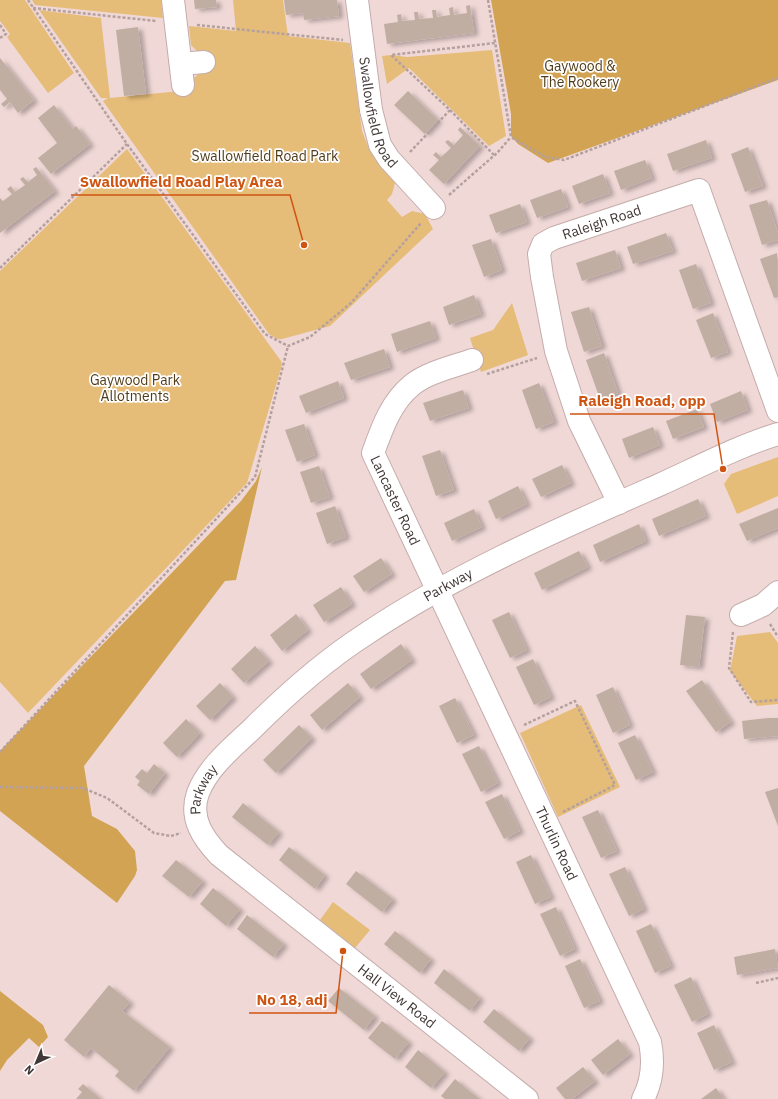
<svg xmlns="http://www.w3.org/2000/svg" width="778" height="1099" viewBox="0 0 778 1099" font-family="'IBM Plex Sans',sans-serif">
<defs>
<filter id="shadow"><feDropShadow dx="4.5" dy="2.5" stdDeviation="2" flood-color="#0004"/></filter>
</defs>
<rect width="100%" height="100%" fill="#f0d8d6"/>
<!-- green -->
<path fill="#e6bc79" d="M0,0H25L74,73L48,93L7,37L10,34L0,21Z
M32,0H161L163,18L35,5Z
M233,0H283L288,36L350,43L362,131L369,149L395,183L392,194L387,200L402,217L412,211L425,214L433,229L330,326L282,339H277L269,334L103,101L108,98H101L39,10L101,18L110,98L190,90L194,78L201,72L198,52L191,45L189,26L236,31Z
M492,50L506,136L489,146L409,68L387,84L382,56L391,55L407,57Z
M127,149L281,361L282,365L247,483L28,713L0,682V271Z
M512,303L528,355L481,372L470,338L493,330Z
M778,457V496L737,514L724,484L731,474Z
M770,632L778,643V704L757,706L730,671L737,636Z
M581,705L620,787L558,817L520,733Z
M333,902L370,930L355,948L320,920Z"/>
<!-- forest -->
<path fill="#d2a353" d="M491,0H778V80L548,163L518,144L511,136V114Z
M262,467L236,580L225,581L84,766L92,816L117,829L135,851L137,870L135,876L117,903L0,811V751L241,501L256,481Z
M0,991L43,1025L48,1037L39,1047L29,1038L7,1060L0,1071Z"/>
<!-- building -->
<path fill="#c1aea3" filter="url(#shadow)" d="M194,0H216L217,7L195,9Z
M284,0H337L339,16L304,20L303,13L286,15Z
M470,5L474,33L387,44L384,24L398,22L397,15L401,14L402,21L415,20L414,12H418L419,19L433,18L432,10H436L437,17L450,15L449,8L453,7L454,15L467,13L466,6Z
M138,27L146,94L124,96L116,30Z
M0,58L34,100L18,113L10,102L4,107L1,104L7,99L0,90Z
M408,91L438,120L425,134L394,105Z
M54,105L73,129L76,126L90,144L51,174L38,158L57,143L38,118Z
M460,127L480,146L444,184L429,170L439,160L433,155L436,152L441,157L451,148L445,142L448,140L454,145L463,135L458,130Z
M706,140L712,158L673,171L667,154Z
M748,147L763,186L745,192L731,154Z
M645,160L652,178L621,190L614,171Z
M36,167L55,191L0,233V198L3,201L12,194L7,189L11,186L15,192L25,185L20,179L23,177L28,182L37,175L33,169Z
M603,174L610,193L579,204L572,186Z
M561,189L568,207L537,218L530,200Z
M767,200L778,233V240L762,245L749,205Z
M520,204L527,222L496,233L489,215Z
M666,233L673,251L633,264L627,247Z
M491,239L502,270L484,277L472,245Z
M615,250L621,268L582,281L576,263Z
M777,253L778,297L774,298L760,259Z
M696,264L711,303L693,309L679,270Z
M474,295L481,314L449,325L443,307Z
M589,307L602,346L584,352L571,312Z
M713,313L728,352L711,358L696,320Z
M430,321L436,338L397,352L391,334Z
M384,349L390,367L351,380L344,363Z
M604,353L618,393L600,399L586,360Z
M338,381L344,398L306,413L299,396Z
M539,383L554,422L536,429L522,390Z
M463,390L469,408L430,421L423,403Z
M741,391L748,410L717,422L710,404Z
M697,409L704,427L673,439L666,421Z
M304,424L315,455L297,462L285,430Z
M653,427L660,445L629,458L622,439Z
M440,450L454,490L436,496L422,456Z
M562,465L571,483L541,497L532,479Z
M319,466L330,497L311,503L300,472Z
M518,486L527,504L496,519L488,501Z
M698,499L706,516L659,536L652,519Z
M335,506L346,537L327,544L316,513Z
M778,508V528L747,541L739,524Z
M474,509L482,527L452,541L444,523Z
M639,524L646,541L600,562L593,545Z
M579,551L588,567L542,590L534,573Z
M381,558L392,574L364,592L353,576Z
M341,587L352,604L324,622L313,605Z
M509,612L527,650L510,658L492,620Z
M296,614L308,630L282,651L270,635Z
M686,615L705,617L699,667L680,665Z
M401,644L412,660L371,689L360,674Z
M255,646L269,661L244,683L231,669Z
M533,659L551,697L534,705L516,667Z
M702,680L731,722L716,732L686,691Z
M220,683L233,697L210,720L196,706Z
M348,683L360,697L322,730L310,715Z
M613,687L630,725L613,733L596,695Z
M455,698L474,735L457,743L439,706Z
M768,718H778V736L744,739L742,721Z
M186,719L200,733L177,757L163,743Z
M299,725L312,738L276,773L263,760Z
M635,735L653,772L636,780L618,743Z
M479,746L498,783L481,792L462,754Z
M154,764L165,773L149,794L137,785L140,781L135,777L142,769L147,773Z
M778,788V826L765,792Z
M502,794L520,831L504,839L485,802Z
M243,803L279,832L268,845L232,817Z
M598,810L617,851L601,858L582,817Z
M289,847L325,875L315,889L279,860Z
M531,855L551,897L535,904L516,862Z
M176,860L203,881L189,897L162,876Z
M625,867L644,909L629,916L609,874Z
M356,871L393,899L382,912L346,884Z
M213,888L240,909L226,926L200,904Z
M556,907L575,949L560,956L540,914Z
M247,915L284,944L273,957L237,929Z
M651,924L671,966L655,973L636,931Z
M395,931L431,959L420,973L384,944Z
M775,949L778,968L737,975L734,957Z
M580,959L600,1001L584,1008L565,966Z
M444,969L480,998L470,1011L434,983Z
M691,977L708,1014L692,1022L674,985Z
M109,985L130,1002L122,1011L170,1047L134,1091L115,1076L119,1071L91,1048L84,1057L64,1040Z
M339,988L375,1016L364,1030L328,1001Z
M494,1009L530,1038L519,1051L483,1022Z
M382,1021L409,1042L395,1059L368,1038Z
M714,1025L732,1062L714,1070L697,1033Z
M618,1039L630,1054L603,1075L591,1060Z
M418,1050L445,1072L431,1088L405,1067Z
M583,1067L595,1081L572,1099H565L556,1088Z
M455,1079L468,1090L480,1099H445L441,1096Z
M83,1084L101,1099H76L82,1092L78,1089Z
M716,1088L724,1099H701Z"/>
<g fill="none" stroke-linecap="round" stroke-linejoin="round">
<defs>
<g id="minor">
<path d="M173,0L183,85"/>
<path id="s1" d="M357,0L371,110L380,145L389,159L434,208"/>
<path d="M181,64L204,62"/>
<path id="s2" d="M472,360C453,367 428,372 412,385C391,402 382,428 373,453L650,1042C654,1062 653,1080 643,1099"/>
<path id="s3" d="M619,503L579,421L556,351L542,277L539,254L543,244L554,238L699,190L778,411"/>
<path d="M741,615L763,605L778,592"/>
<path id="s4" d="M527,1099L219,855C203,838 189,818 198,793C208,767 232,748 252,729C287,694 324,661 366,634C457,573 559,529 659,485C697,468 738,446 778,434"/>
</g>
</defs>
<!-- minor casing -->
<use href="#minor" stroke="#c4acab" stroke-width="24"/>
<!-- path -->
<path stroke="#b4a19f" stroke-width="2.5" stroke-dasharray="3 2" stroke-linecap="butt" d="M28,0L127,144L265,334L288,346L310,337L351,303L421,223
M488,0L511,137L545,157L564,160L778,78
M33,8L156,21
M0,25L6,34L0,38
M197,25L343,40
M410,152L450,110
M494,155L450,110L391,55L495,43
M449,195L497,153L511,137
M0,268L127,144
M487,374L537,358
M770,624L778,637
M733,632L729,668L751,702L778,700
M524,725L575,701L615,785L563,812
M0,752L255,477L288,346
M0,787L83,788L107,798L154,833L171,836L181,833
M756,983L778,978"/>
<!-- minor -->
<use href="#minor" stroke="#fff" stroke-width="22"/>
</g>
<g text-anchor="middle" stroke-width="3.5" stroke-linejoin="round" paint-order="stroke">
<!-- park labels -->
<g font-size="14" fill="#503c1a" stroke="#fff">
<text x="580" y="71">Gaywood &amp;<tspan x="580" dy="16">The Rookery</tspan></text>
<text x="265" y="161">Swallowfield Road Park</text>
<text x="135" y="385">Gaywood Park<tspan x="135" dy="16">Allotments</tspan></text>
</g>
<!-- street labels -->
<g font-size="14" fill="#403736" stroke="#fff">
<text dy="5" stroke="none"><textPath href="#s1" startOffset="115">Swallowfield Road</textPath></text>
<text dy="5" stroke="none"><textPath href="#s3" startOffset="337">Raleigh Road</textPath></text>
<text dy="5" stroke="none"><textPath href="#s2" startOffset="197">Lancaster Road</textPath></text>
<text dy="5" stroke="none"><textPath href="#s4" startOffset="791">Parkway</textPath></text>
<text dy="5" stroke="none"><textPath href="#s4" startOffset="467">Parkway</textPath></text>
<text dy="5" stroke="none"><textPath href="#s2" startOffset="576">Thurlin Road</textPath></text>
<text transform="translate(397 996) rotate(38)" y="5">Hall View Road</text>
</g>
</g>
<!-- callouts -->
<path fill="none" stroke="#cf5412" stroke-width="1.5" d="M304 245L290 195H71M723 469L714 414H570M343 951L336 1013H249"/>
<g fill="#cf5412" stroke="#fff" stroke-width="1.5">
<circle cx="304" cy="245" r="4"/>
<circle cx="723" cy="469" r="4"/>
<circle cx="343" cy="951" r="4"/>
</g>
<g font-size="15" text-anchor="middle" font-weight="bold" fill="#cf5412" stroke="#fff" stroke-width="3.5" stroke-linejoin="round" paint-order="stroke">
<text x="181" y="187">Swallowfield Road Play Area</text>
<text x="642" y="406">Raleigh Road, opp</text>
<text x="292" y="1005">No 18, adj</text>
</g>
<!-- north arrow -->
<g transform="translate(36 1063) rotate(224)" stroke="#ffffff" stroke-width="3" paint-order="stroke">
<path d="M0-3L7 15L0 10L-7 15Z" fill="#403736"/>
<text y="-6" font-size="11" font-weight="bold" text-anchor="middle" fill="#403736">N</text>
</g>
</svg>
